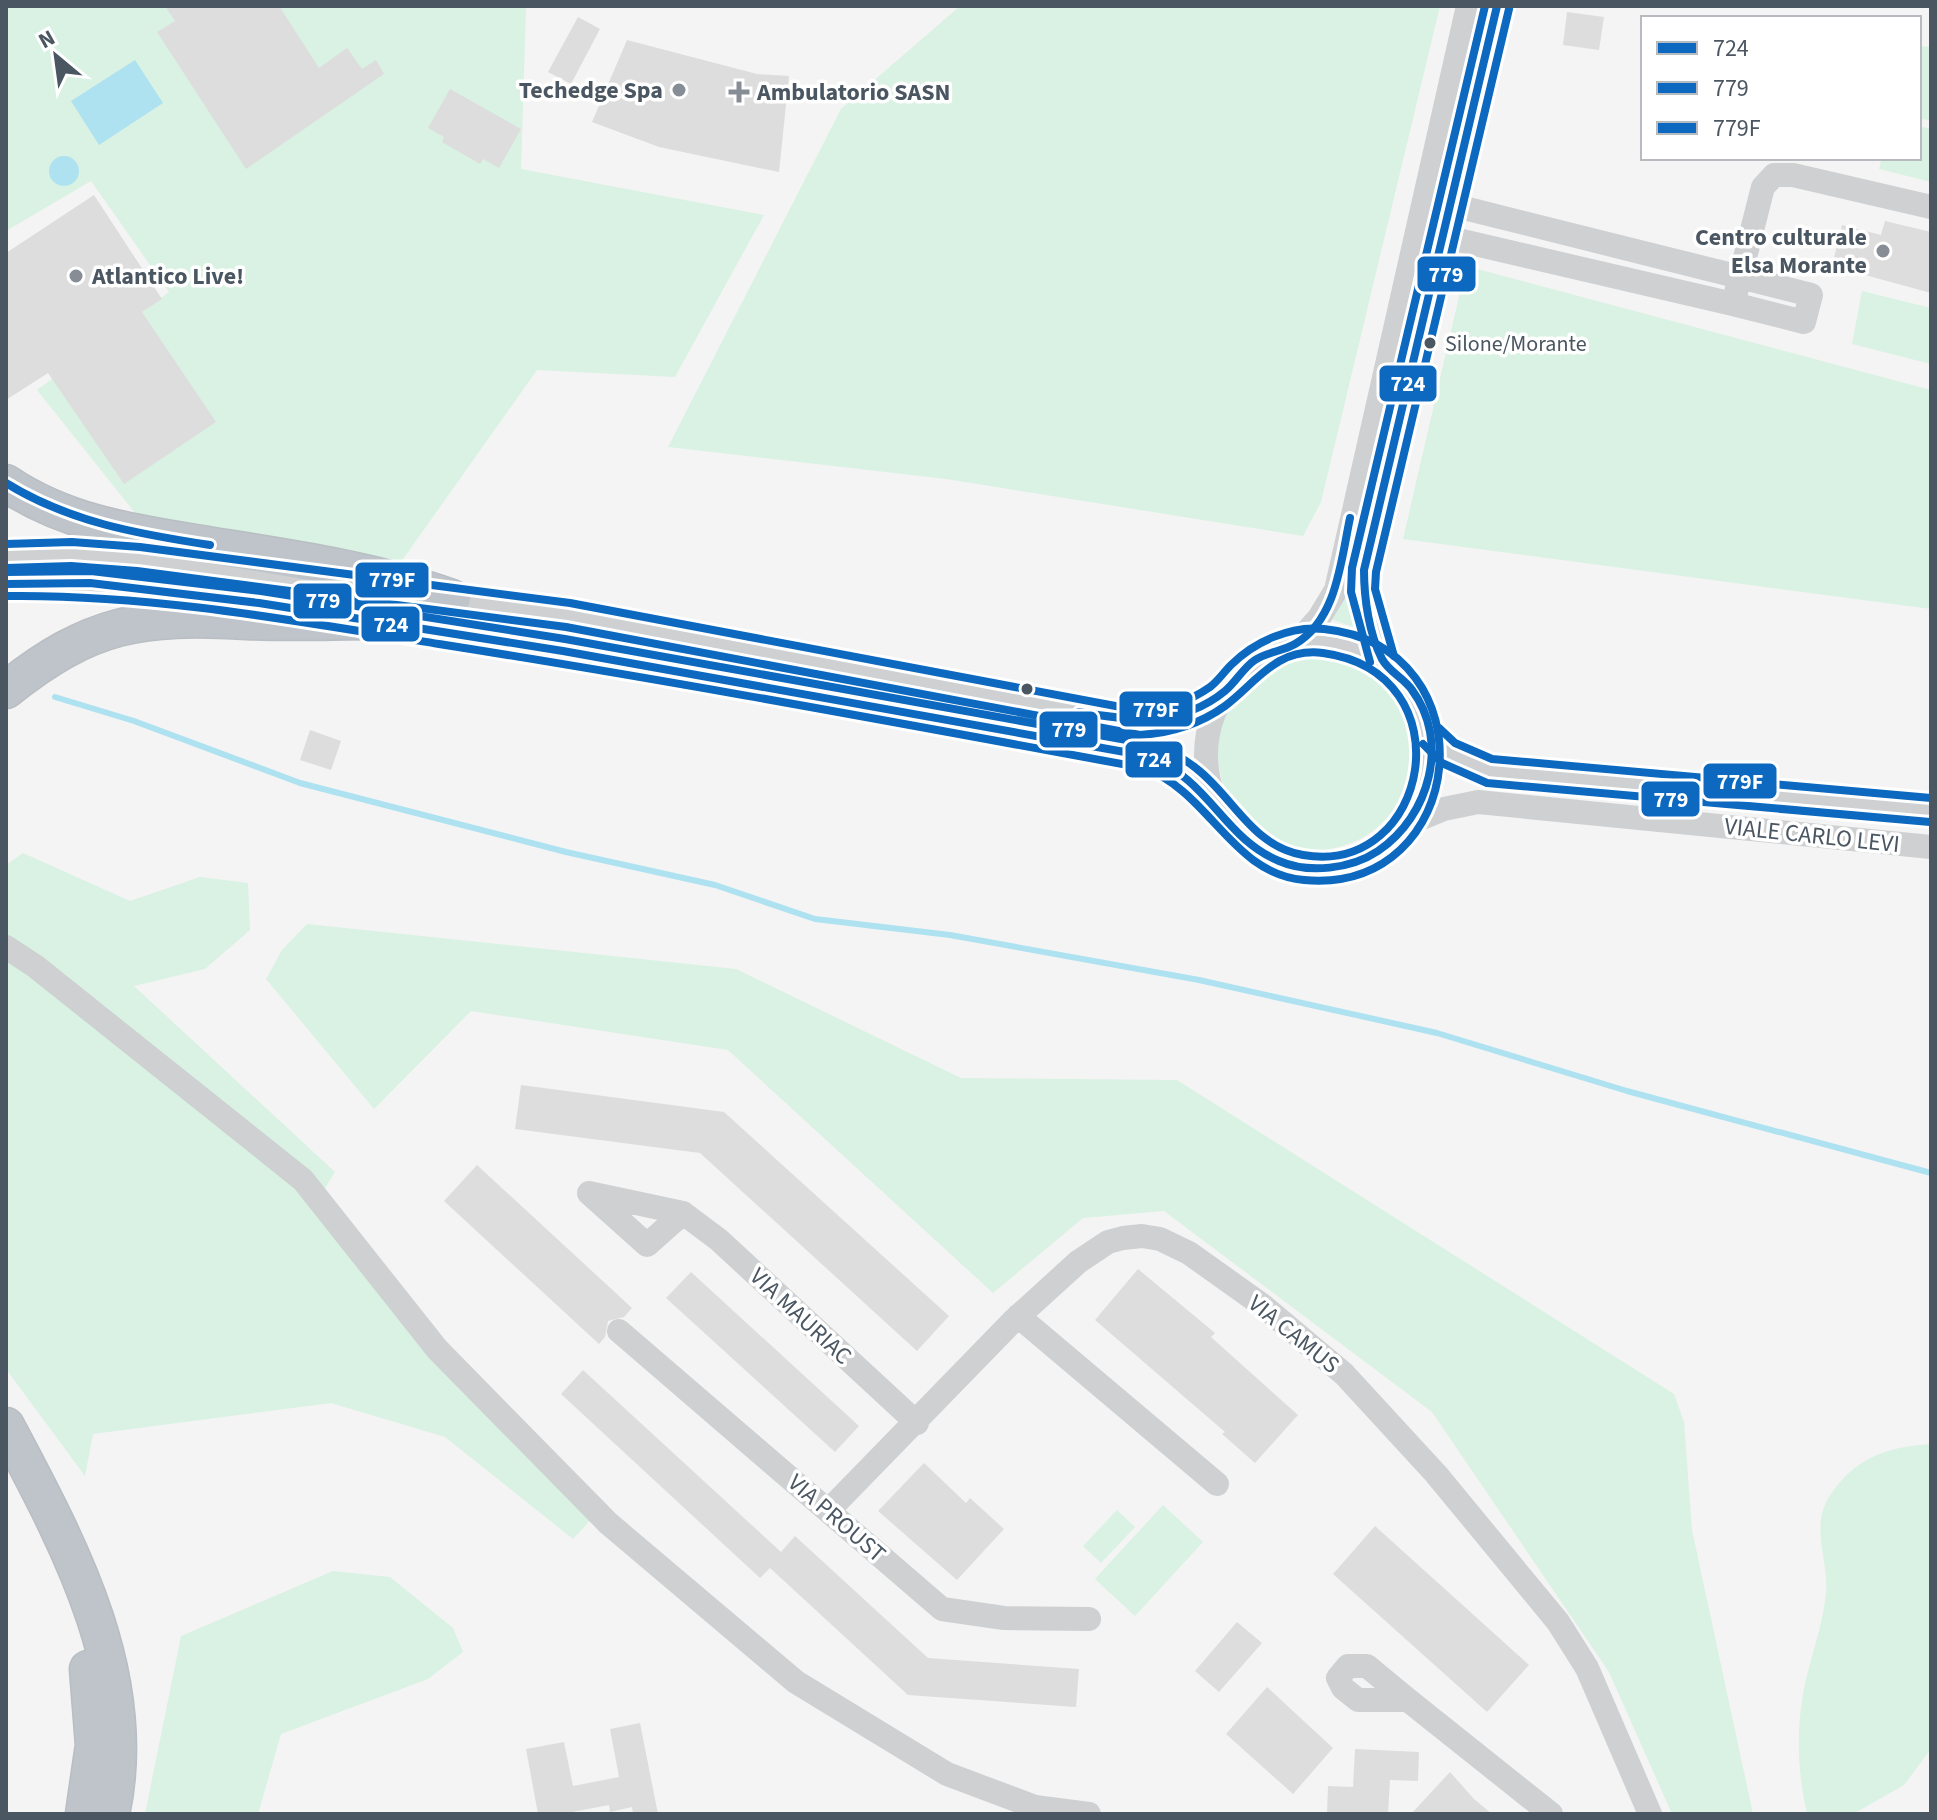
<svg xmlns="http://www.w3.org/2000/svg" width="1937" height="1820" viewBox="0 0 1937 1820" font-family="'Source Sans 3',sans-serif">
<rect width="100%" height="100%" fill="#f4f4f4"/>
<!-- green -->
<path fill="#d9f2e3" d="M6,6H526L521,169L764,215L675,377L537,370L401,562L143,523L37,390L169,292L91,181L6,231Z
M960,6H1440L1321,502L1303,536L946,479L668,447L841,109Z
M1919,46L1931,47V120L1919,119Z
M1919,126L1931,129V182L1879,169L1882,158H1919Z
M1466,266L1931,390V609L1403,539Z
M1862,291L1931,308V364L1852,344Z
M1356,537L1352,588L1355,624L1353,627L1331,619Z
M1218 753a97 97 0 1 1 194 0a97 97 0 1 1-194 0Z
M23,853L130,901L200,877L248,883L250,930L205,969L134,986L335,1172L318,1200L598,1512L573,1539L445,1437L331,1403L93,1434L85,1476L6,1369V865Z
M307,924L736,969L961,1078L1177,1080L1674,1394L1684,1422L1692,1530L1753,1814H1672L1609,1672L1432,1412L1164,1211L1083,1218L993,1293L728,1050L471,1011L374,1109L266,979L282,950Z
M1931,1444V1749L1904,1785L1853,1814H1807C1798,1774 1796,1735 1803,1694C1809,1660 1823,1627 1826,1593C1829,1561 1810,1528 1829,1497C1854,1458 1886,1447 1931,1444Z
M1163,1505L1203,1542L1135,1616L1095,1579Z
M1117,1510L1135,1527L1101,1563L1083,1546Z
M333,1571L390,1577L453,1628L463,1652L428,1679L281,1734L258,1814H145L181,1636Z"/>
<!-- water -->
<path fill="#aee2f0" d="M135,60L163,103L99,145L71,101Z
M49 171a15 15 0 1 1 30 0a15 15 0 1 1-30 0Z"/>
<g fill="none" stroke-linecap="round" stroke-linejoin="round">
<!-- stream -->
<path stroke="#aee2f0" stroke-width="6" d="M55,697L134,721L300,783L566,852L715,885L815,919L950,935L1199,980L1437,1033L1627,1091L1931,1173"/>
</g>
<!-- building -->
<path fill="#ddddde" d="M165,6H279L319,68L347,48L362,69L376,60L384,74L246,169L157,32L175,21Z
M1567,12L1604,17L1599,50L1563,45Z
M578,17L600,29L571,84L548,72Z
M627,40L757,74L789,76L779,172L659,147L592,122Z
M450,89L521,129L499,168L483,159L480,164L442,142L444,137L428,128Z
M94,195L162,299L142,312L216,422L124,484L48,373L6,400V253Z
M1885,221L1931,232V293L1832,266L1842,225L1881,235Z
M310,730L341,741L331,770L300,760Z
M521,1085L724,1112L949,1316L917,1351L700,1153L515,1129Z
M477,1165L632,1308L624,1317L608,1321L605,1337L599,1344L444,1201Z
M1138,1269L1215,1333L1211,1337L1298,1415L1255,1463L1222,1434L1225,1432L1095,1320Z
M691,1272L859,1426L835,1452L666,1298Z
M583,1370L781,1552L795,1536L928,1658L1079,1669L1076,1707L908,1695L770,1568L760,1578L561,1394Z
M924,1463L966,1503L970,1498L1004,1529L957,1580L878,1511Z
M1375,1526L1529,1665L1487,1712L1333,1574Z
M1237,1622L1262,1643L1219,1692L1195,1671Z
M1267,1687L1333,1748L1293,1794L1226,1734Z
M640,1723L658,1814H633L632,1807L610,1812L609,1805L562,1814H538L526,1749L564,1742L573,1786L619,1777L610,1729Z
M1355,1749L1419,1752L1418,1781L1390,1780L1388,1814L1327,1813L1328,1786L1353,1787Z
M1450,1772L1474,1799L1492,1814H1411Z"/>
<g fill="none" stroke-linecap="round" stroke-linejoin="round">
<defs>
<path id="highway" d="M6,483C72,528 150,535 226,548C303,560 379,572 452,598
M6,690C91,622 142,615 247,621C290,623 334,621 377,621
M6,1426C69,1545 141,1676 111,1814
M84,1814L94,1745L88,1669"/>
</defs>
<!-- highway casing -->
<use href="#highway" stroke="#b9bec3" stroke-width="39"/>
<!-- minor -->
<path stroke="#ced0d2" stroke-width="24" d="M1445,237L1733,304L1740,277L1452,205
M1733,304L1804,322L1811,295L1740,277L1763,187L1774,175H1793L1931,207
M6,556H102L342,584
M6,584L90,583L294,608
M438,597L603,621L1131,722L1173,718L1225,690
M362,619L563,651L1147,756L1183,769L1214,800
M1206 755a113 113 0 1 1 226 0a113 113 0 1 1-226 0Z
M1297,643L1319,618L1336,590L1468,6
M1382,659L1363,590L1364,570L1497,6
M1431,736L1448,753L1489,771L1931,810
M1410,823L1444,809L1478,802L1931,847
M6,947L35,966L303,1180L437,1349L608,1523L796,1682L947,1774L1035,1807L1089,1814
M683,1213L647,1245L589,1193L683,1213L719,1240L917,1423
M1018,1316L1217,1484
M619,1331L942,1609L1004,1618L1089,1619
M829,1510L1012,1322L1078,1262L1108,1242L1123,1238L1142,1236L1160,1239L1189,1253L1262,1305L1344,1374L1436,1474L1558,1622L1587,1668L1650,1814
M1408,1700L1367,1666H1348L1338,1678L1343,1688L1358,1700H1408L1551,1814"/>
<!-- highway -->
<use href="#highway" stroke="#bec4c9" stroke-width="36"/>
<defs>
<path id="bus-1" d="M6,483C69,522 138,534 210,545
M6,584L90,583L259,603L563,651L1147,756C1210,779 1222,837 1279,861C1309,874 1351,869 1378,851C1430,816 1450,741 1412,690C1404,678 1389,672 1382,659C1369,634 1364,598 1364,570L1497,6
M1079,712C1131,721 1181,727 1225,691C1236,682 1243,668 1255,660C1267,652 1283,651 1295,644C1337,620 1341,560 1350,518"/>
<path id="bus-2" d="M6,572L91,571L261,591L565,639L1149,744C1167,750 1183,757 1197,769C1234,798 1252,846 1303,855C1430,877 1468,673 1323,653C1276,647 1256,683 1225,706C1200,724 1170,733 1140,735L566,627L137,571L71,566L6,568
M1394,656L1375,589L1376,572L1509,9
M1423,744L1442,763L1487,783L1930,822"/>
<path id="bus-3" d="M6,544L72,542L140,547L570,603L1142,711C1166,709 1190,701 1210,687C1218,681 1223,673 1231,665C1254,642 1291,625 1324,629C1493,647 1469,895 1304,880C1232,874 1210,792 1144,768C909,725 675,681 439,644C296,621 152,594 6,596
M1370,662L1351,592L1352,568L1485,6
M1439,728L1455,743L1492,759L1931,798"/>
</defs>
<!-- bus-1 casing -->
<use href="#bus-1" stroke="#fff" stroke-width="14"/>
<!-- bus-2 casing -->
<use href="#bus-2" stroke="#fff" stroke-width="14"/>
<!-- bus-3 casing -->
<use href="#bus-3" stroke="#fff" stroke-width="14"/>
<!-- bus-1 -->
<use href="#bus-1" stroke="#0c69bf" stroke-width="8"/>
<!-- bus-2 -->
<use href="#bus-2" stroke="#0c69bf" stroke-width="8"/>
<!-- bus-3 -->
<use href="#bus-3" stroke="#0c69bf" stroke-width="8"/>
</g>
<!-- markers -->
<g fill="#868d94" stroke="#fff" stroke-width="3">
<circle cx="679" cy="90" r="8"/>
<path d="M735 80h8v8h8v8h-8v8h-8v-8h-8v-8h8z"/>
<circle cx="1883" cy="251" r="8"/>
<circle cx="76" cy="276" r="8"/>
</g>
<g fill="#4a5661" stroke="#fff" stroke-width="3">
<circle cx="1430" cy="343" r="7"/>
<circle cx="1027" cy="689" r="7"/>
</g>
<g text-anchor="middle" stroke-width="7" stroke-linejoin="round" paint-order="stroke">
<!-- bus labels -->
<g font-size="22" fill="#4a5661" stroke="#fff" text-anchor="start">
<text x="1445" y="351">Silone/Morante</text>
</g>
<!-- poi labels -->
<g font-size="24" font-weight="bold" fill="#4a5661" stroke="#fff" text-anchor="end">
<text x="663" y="98">Techedge Spa</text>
<text x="757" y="100" text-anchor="start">Ambulatorio SASN</text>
<text x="1867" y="245">Centro culturale<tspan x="1867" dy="28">Elsa Morante</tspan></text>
<text x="92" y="284" text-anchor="start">Atlantico Live!</text>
</g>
<!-- street labels -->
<g font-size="24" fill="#4a5661" stroke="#fff">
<text transform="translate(1812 835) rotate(6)" y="8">VIALE CARLO LEVI</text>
<text transform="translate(801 1316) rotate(43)" y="8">VIA MAURIAC</text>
<text transform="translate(1294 1334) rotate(39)" y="8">VIA CAMUS</text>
<text transform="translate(837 1518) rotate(41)" y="8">VIA PROUST</text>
</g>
</g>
<g stroke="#fff" stroke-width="3">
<rect x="1416" y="255" width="61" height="38" rx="8" fill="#0c69bf"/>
<rect x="1378" y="364" width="60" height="39" rx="8" fill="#0c69bf"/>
<rect x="354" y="561" width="76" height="38" rx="8" fill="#0c69bf"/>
<rect x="292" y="582" width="61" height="38" rx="8" fill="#0c69bf"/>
<rect x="360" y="605" width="61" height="38" rx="8" fill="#0c69bf"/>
<rect x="1118" y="690" width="76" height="38" rx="8" fill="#0c69bf"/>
<rect x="1038" y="710" width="61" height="39" rx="8" fill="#0c69bf"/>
<rect x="1124" y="740" width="60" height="39" rx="8" fill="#0c69bf"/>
<rect x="1702" y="762" width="76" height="38" rx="8" fill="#0c69bf"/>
<rect x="1640" y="780" width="61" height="38" rx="8" fill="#0c69bf"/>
</g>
<g font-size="22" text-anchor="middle" font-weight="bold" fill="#fff">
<text x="1446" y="282">779</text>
<text x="1408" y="391">724</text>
<text x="392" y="587">779F</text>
<text x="323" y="608">779</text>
<text x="391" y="632">724</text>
<text x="1156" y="717">779F</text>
<text x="1069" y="737">779</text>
<text x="1154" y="767">724</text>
<text x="1740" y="789">779F</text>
<text x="1671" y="807">779</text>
</g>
<!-- border -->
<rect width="1937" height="1820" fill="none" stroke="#4a5661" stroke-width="16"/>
<!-- legend -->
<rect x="1641" y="16" width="280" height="144" fill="#ffffff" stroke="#b7bbc0" stroke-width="2"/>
<rect x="1657" y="42" width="40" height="12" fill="#0c69bf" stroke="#b7bbc0" stroke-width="2"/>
<text x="1713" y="56" font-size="24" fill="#4a5661">724</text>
<rect x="1657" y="82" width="40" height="12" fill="#0c69bf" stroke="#b7bbc0" stroke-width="2"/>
<text x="1713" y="96" font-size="24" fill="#4a5661">779</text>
<rect x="1657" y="122" width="40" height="12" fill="#0c69bf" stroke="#b7bbc0" stroke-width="2"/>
<text x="1713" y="136" font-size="24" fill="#4a5661">779F</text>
<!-- north arrow -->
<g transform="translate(56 56) rotate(331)" stroke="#ffffff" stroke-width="6" paint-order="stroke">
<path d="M0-6L14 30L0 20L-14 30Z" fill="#4a5661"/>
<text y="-12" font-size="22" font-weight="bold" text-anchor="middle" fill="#4a5661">N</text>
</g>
</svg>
